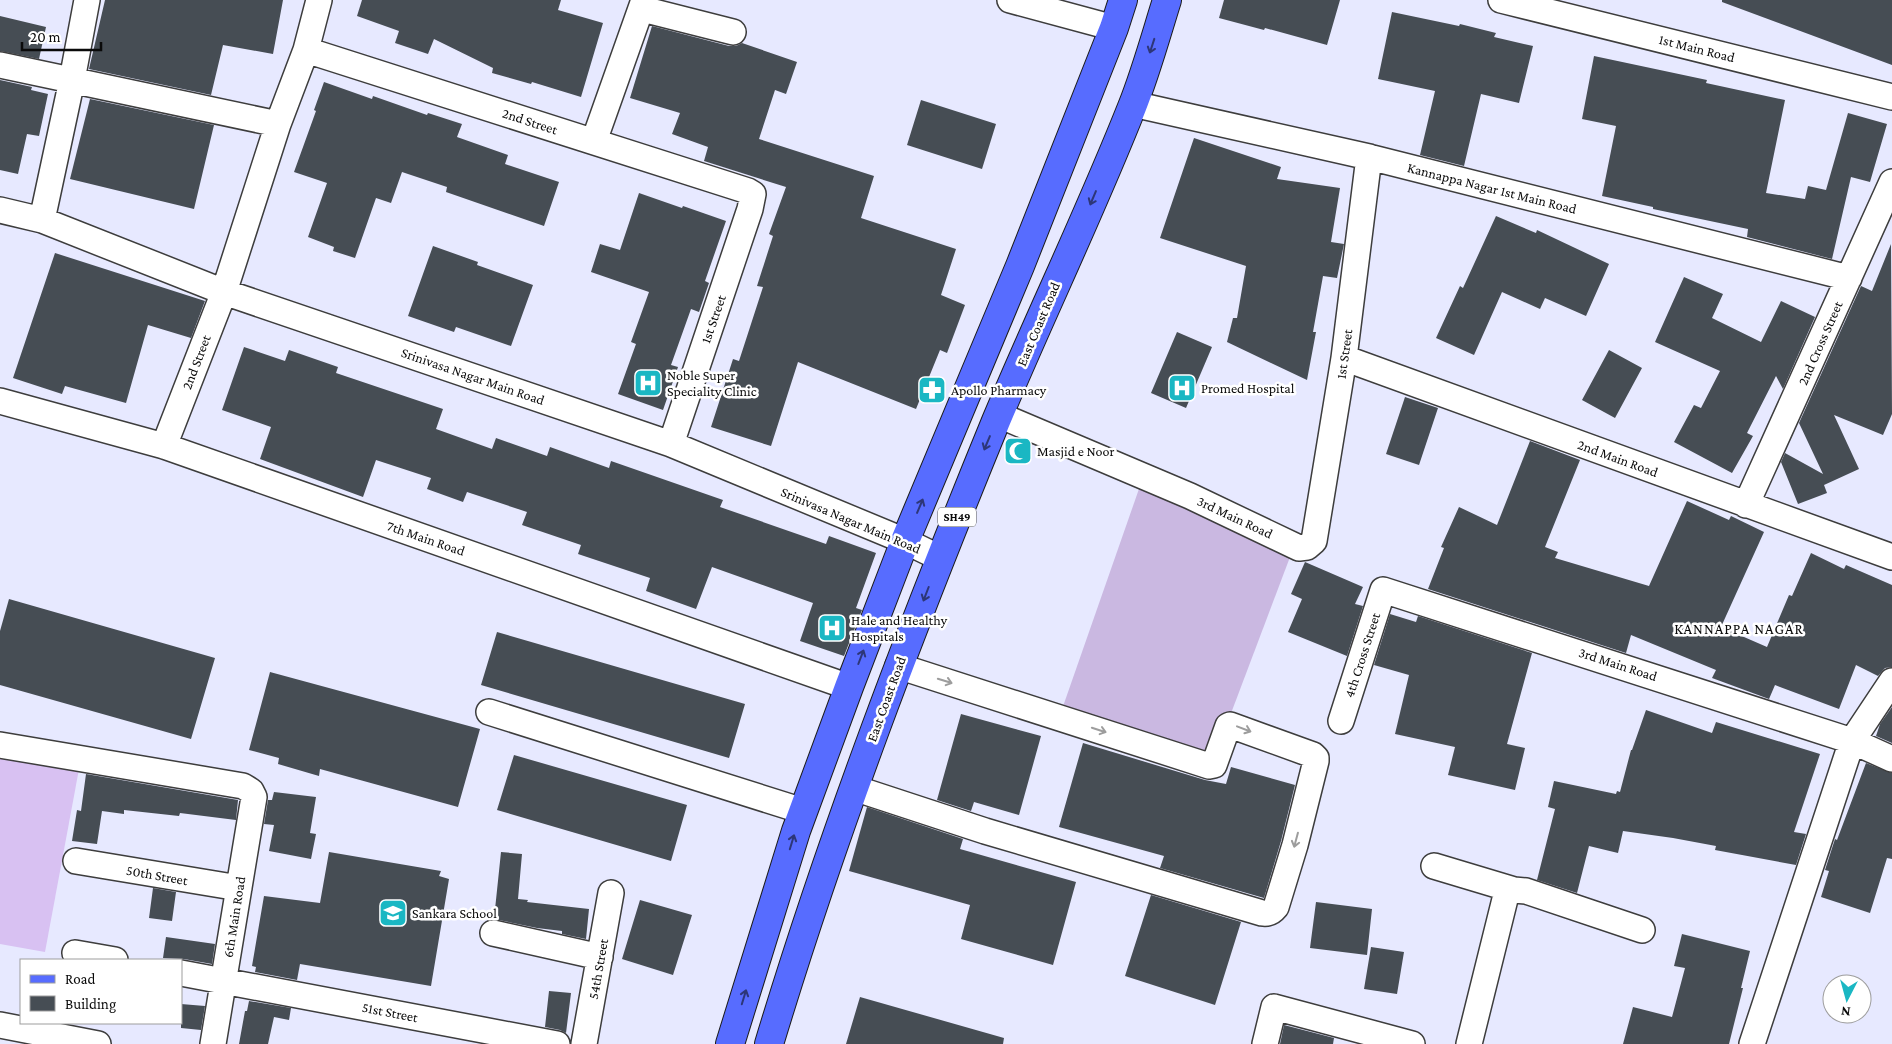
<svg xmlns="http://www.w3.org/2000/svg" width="1892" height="1044" viewBox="0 0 1892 1044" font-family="'Crimson Pro',serif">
<rect width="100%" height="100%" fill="#e7e9ff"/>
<!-- cemetery -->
<path fill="#cab8e1" d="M1140,486L1290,557L1213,761L1060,715Z"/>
<!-- pitch -->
<path fill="#d8c1f2" d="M0,755L79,769L45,952L0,944Z"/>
<!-- building -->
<path fill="#464d54" d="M105,0H283L273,54L223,45L211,95L89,69Z
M362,0H561L558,10L603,23L581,97L532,82L531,84L492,73L493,68L434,39L428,54L395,43L399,31L357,16Z
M1224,0H1340L1327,45L1265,28L1264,30L1219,18Z
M1722,0H1892V65L1722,2Z
M1392,12L1459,26L1460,24L1496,33L1494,37L1533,46L1519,103L1481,94L1464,166L1420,155L1435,91L1378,79Z
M0,16L46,27L39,59L0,51Z
M652,26L729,46H736L742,43L797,62L786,94L775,90L759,139L874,176L861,218L956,249L941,295L965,305L947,353L940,350L916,409L798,362L771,446L711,427L733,359L739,361L763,287L757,286L773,236L769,234L786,187L704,161L708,147L672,134L680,113L630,98Z
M1594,56L1707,80L1706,83L1785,100L1766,193L1805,199L1808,186L1826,190L1848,113L1887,124L1870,182L1851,177L1832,259L1747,237L1748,229L1653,209V207L1602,196L1616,126L1582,119Z
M0,80L32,87L31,90L48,94L39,136L27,134L18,174L0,170Z
M324,82L372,99L373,96L427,115L428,113L462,124L457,137L508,155L505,164L559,182L544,226L446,192L447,187L402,172L391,203L376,198L355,258L333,251L334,247L308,237L327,183L294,172L316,111L314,110Z
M90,99L214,125L194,209L70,179Z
M921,100L996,124L982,169L907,145Z
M1194,138L1281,167L1277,179L1340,188L1331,242L1344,244L1337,278L1323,276L1313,332H1316L1307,380L1227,342L1233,318H1237L1246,266L1160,238Z
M639,193L682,208L683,206L726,221L705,281L709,283L699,312L691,309L671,365L678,367L663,410L618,394L636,344L631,342L649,292L591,272L600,244L620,250Z
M1496,216L1536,233L1537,230L1609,264L1586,316L1545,298L1540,309L1502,292L1474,355L1436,338L1460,286L1463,288Z
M1891,244L1892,414L1883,435L1834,415L1859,469L1824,485L1827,493L1798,504L1781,462L1785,453L1823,474L1799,423L1861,286L1872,291Z
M433,246L478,262L477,265L533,285L511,346L456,327L454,332L408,316Z
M55,253L205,301L191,338L148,325L126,403L65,386L62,394L13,378Z
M1684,277L1723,294L1712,318L1761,342L1781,301L1815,317L1783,389L1776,376L1747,433L1753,436L1732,473L1674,442L1694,405L1701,408L1720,371L1655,342Z
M1177,332L1212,347L1186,408L1151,393Z
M244,347L285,361L289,350L338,367L336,373L443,409L436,429L492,449L496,438L547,456L550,447L609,468L611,461L723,500L720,507L826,544L829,536L876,553L856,608L862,610L844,656L800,641L813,603L712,567L696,609L646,591L650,578L578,554L581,545L522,525L527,512L467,492L463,502L427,489L431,478L376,460L363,497L260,459L271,427L222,410Z
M1609,350L1642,368L1615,418L1582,400Z
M1405,397L1438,408L1419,465L1386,454Z
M1530,441L1580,460L1545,547L1558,552L1555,558L1649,586L1687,501L1729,520L1731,516L1764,532L1721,627L1767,647L1789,595L1792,596L1811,553L1844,569L1846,565L1892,585V667L1885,668L1878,676L1856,665L1839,709L1775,685L1769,699L1712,678L1716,670L1631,635L1626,653L1428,589L1444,548L1441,547L1459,507L1497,525Z
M1305,562L1363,587L1355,604L1363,606L1347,656L1288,632L1302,599L1291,594Z
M9,599L215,658L191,739L0,685V631Z
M1390,614L1416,622L1418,616L1532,653L1507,744L1525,748L1515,790L1448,775L1455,747L1395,734L1409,675L1374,665Z
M497,632L745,704L729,758L481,685Z
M270,672L480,729L458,807L320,769L319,776L278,764L279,758L249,750Z
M1892,707V743L1876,736L1880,724Z
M1646,710L1712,733L1716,722L1820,754L1794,832L1806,834L1796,865L1715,850L1716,846L1673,838L1623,831L1618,853L1589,846L1577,893L1537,880L1555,809L1548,807L1554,781L1616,794L1617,791L1620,792L1631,750H1632Z
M961,714L1041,736L1019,815L974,802L971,811L937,800Z
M1083,743L1205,780L1226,784L1231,767L1295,785L1281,841L1264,898L1160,868L1164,856L1059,827Z
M514,755L687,805L671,861L497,810Z
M1866,763L1892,773V859L1887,858L1870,913L1821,897L1829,871L1825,870L1835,839L1837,840Z
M86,774L238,800L236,820L180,813L179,816L124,810V814L102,811L97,844L72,841L77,810L81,811Z
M274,792L316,797L310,833L316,834L311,859L269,851L274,825L264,824L268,800H272Z
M867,807L963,839L960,849L1076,882L1053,965L961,939L970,905L849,871Z
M329,852L441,871L439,876L449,879L431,986L300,964L297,980L255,972L256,967L252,966L264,896L320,903Z
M501,852L522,854L518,899L528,900L527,902L589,909L586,939L562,934V931L537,928L494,919Z
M153,888L176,892L172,921L149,918Z
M1151,895L1241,922L1215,1005L1125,976Z
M640,900L692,915L673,975L622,959Z
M1316,902L1372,909L1367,955L1310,948Z
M1682,934L1750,951L1741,988H1743L1729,1044H1623L1633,1007L1672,1017L1685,968L1674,966Z
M166,937L215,944L212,964L184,959L163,958Z
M1371,947L1404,952L1397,994L1364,989Z
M549,991L571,993L566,1033L560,1030L545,1027Z
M860,997L1004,1038L1003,1044H846Z
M249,1001L291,1008L289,1020L274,1017L268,1044H239L245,1011H247Z
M181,1004L205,1006L201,1030L181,1028Z
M1284,1025L1334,1038L1333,1044H1280Z"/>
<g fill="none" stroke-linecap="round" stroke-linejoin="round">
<defs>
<path id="minor" d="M1010,0L1114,28
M1501,0L1892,97
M642,9L733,32
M306,50L748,191L753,194L750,209L671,444
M0,65L278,124
M1133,104L1369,157L1849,278
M594,141L644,0
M0,210L42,220L224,292L671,444L905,541L940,558
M42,220L72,80L87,0
M1344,358L1892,557
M0,401L164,446L849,687
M999,415L1190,496L1299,548L1307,547L1314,541L1344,358L1369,157
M164,446L224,292L278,124L306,50L319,0
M1746,505L1892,182
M489,712L803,811
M1341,721L1383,590L1852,741L1892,759
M0,745L243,786L251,791L254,797L213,1044
M854,788L985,831L1262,913C1268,914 1272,912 1276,907L1295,845L1316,761V758L1313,755L1230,725L1228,726L1214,765L1209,766L898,666
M76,861L239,888
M1434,866L1514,890
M493,933L600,957
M75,953L115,960
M181,973L557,1044
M0,1025L98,1044
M584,1044L611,893
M1265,1044L1274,1007L1412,1044
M1469,1044L1506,895L1514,890L1526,891L1642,930
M1752,1044L1852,741L1892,681"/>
<path id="major" d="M730,1044L796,831L849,687L905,541L1020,266L1114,28L1123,0
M769,1044C833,832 912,626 996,421C1040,316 1090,213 1132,107C1146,72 1156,35 1167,0"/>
</defs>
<!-- minor casing -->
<use href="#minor" stroke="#3d3d3d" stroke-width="28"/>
<!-- major casing -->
<use href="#major" stroke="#1b1b1b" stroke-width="30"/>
<!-- minor -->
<use href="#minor" stroke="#fff" stroke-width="25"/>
<!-- major -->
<use href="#major" stroke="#576cff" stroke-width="28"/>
</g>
<!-- one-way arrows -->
<defs><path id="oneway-shaft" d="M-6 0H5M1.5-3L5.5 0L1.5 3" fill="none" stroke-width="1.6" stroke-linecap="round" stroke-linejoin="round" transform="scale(1.25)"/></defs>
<g stroke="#2d3678">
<use href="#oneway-shaft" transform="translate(1152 46) rotate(108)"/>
<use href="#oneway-shaft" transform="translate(1093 198) rotate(113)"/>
<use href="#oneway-shaft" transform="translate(987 443) rotate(113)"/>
<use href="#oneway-shaft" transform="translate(920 506) rotate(-67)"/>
<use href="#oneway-shaft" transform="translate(926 594) rotate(111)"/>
<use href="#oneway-shaft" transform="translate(861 657) rotate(-69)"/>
<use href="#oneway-shaft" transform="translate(792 842) rotate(-73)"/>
<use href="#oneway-shaft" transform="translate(744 997) rotate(-73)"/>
</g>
<g stroke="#9d9d9d">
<use href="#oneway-shaft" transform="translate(945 681) rotate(17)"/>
<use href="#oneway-shaft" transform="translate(1244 729) rotate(21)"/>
<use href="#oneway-shaft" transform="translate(1099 730) rotate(18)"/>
<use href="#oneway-shaft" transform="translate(1296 840) rotate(105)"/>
</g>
<!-- icons -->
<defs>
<symbol id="hospital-square" viewBox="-11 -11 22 22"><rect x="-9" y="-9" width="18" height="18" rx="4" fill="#1ab7c3" stroke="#fff"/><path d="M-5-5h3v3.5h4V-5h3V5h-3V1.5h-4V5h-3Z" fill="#fff"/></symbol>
<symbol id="pharmacy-square" viewBox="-11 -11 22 22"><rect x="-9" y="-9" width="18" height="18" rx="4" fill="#1ab7c3" stroke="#fff"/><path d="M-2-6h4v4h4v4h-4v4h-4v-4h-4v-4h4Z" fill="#fff"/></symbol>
<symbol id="mosque-square" viewBox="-11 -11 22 22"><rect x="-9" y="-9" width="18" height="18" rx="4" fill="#1ab7c3" stroke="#fff"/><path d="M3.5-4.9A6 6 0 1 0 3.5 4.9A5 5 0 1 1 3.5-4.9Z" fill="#fff"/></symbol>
<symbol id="school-square" viewBox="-11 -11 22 22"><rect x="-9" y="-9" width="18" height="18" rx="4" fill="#1ab7c3" stroke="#fff"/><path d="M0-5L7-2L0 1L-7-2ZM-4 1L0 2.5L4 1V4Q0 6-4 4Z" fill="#fff"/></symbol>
</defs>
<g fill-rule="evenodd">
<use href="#hospital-square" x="632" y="367" width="32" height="32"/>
<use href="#hospital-square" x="1166" y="372" width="32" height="32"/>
<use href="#pharmacy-square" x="916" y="374" width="32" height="32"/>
<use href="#mosque-square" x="1002" y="435" width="32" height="32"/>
<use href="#hospital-square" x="816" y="612" width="32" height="32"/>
<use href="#school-square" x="377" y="897" width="32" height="32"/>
</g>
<g text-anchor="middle" stroke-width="5" stroke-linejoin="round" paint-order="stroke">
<!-- shield labels -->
<rect fill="#fff" stroke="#545454" stroke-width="1" x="938" y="507.5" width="38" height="19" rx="4"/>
<g font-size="12" font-weight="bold" fill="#0a0a0a">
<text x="957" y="521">SH49</text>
</g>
<!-- street labels -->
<g font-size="14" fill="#0a0a0a" stroke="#fff">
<text transform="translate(1697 48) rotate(14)" y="5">1st Main Road</text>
<text transform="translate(530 121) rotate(18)" y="5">2nd Street</text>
<text transform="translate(1492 188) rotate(14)" y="5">Kannappa Nagar 1st Main Road</text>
<text transform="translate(713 319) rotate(-71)" y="5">1st Street</text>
<text transform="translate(1038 324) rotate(-67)" y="5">East Coast Road</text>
<text transform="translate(1820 343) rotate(-66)" y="5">2nd Cross Street</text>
<text transform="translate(1344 354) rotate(-82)" y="5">1st Street</text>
<text transform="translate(196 362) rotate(-69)" y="5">2nd Street</text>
<text transform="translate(473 376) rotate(19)" y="5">Srinivasa Nagar Main Road</text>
<text transform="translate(1618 458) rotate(20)" y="5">2nd Main Road</text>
<text transform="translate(1235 517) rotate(25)" y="5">3rd Main Road</text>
<text transform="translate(851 520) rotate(23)" y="5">Srinivasa Nagar Main Road</text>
<text transform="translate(426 538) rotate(19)" y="5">7th Main Road</text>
<text transform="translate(1362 655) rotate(-72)" y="5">4th Cross Street</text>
<text transform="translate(1618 664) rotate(18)" y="5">3rd Main Road</text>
<text transform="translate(886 699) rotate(-70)" y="5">East Coast Road</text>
<text transform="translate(157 875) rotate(10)" y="5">50th Street</text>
<text transform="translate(234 917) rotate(-81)" y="5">6th Main Road</text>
<text transform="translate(598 969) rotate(-80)" y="5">54th Street</text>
<text transform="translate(390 1012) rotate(11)" y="5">51st Street</text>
</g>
<!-- poi labels -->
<g font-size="14" fill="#0a0a0a" stroke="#fff" text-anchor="start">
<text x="667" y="380">Noble Super<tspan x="667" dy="16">Speciality Clinic</tspan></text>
<text x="1201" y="393">Promed Hospital</text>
<text x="951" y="395">Apollo Pharmacy</text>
<text x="1037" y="456">Masjid e Noor</text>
<text x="851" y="625">Hale and Healthy<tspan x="851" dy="16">Hospitals</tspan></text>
<text x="412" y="918">Sankara School</text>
</g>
<!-- neighbourhood labels -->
<g font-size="15" letter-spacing="1" fill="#0a0a0a" stroke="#fff">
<text x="1739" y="634">KANNAPPA NAGAR</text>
</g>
</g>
<!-- legend -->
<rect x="20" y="959" width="162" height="65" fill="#ffffff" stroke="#9d9d9d"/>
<rect x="30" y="975" width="25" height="8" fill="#576cff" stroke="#9d9d9d"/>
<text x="65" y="984" font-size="15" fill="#0a0a0a">Road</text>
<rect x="30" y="996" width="25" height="15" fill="#464d54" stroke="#9d9d9d"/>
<text x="65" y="1009" font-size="15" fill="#0a0a0a">Building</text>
<!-- north arrow -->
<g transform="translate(1847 999) rotate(186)"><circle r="24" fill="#ffffff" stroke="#9d9d9d"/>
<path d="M0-4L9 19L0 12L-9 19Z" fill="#1ab7c3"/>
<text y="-8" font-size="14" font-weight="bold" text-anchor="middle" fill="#0a0a0a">N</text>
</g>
<!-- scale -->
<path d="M22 42v8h79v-8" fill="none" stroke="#0a0a0a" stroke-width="2.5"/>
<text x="30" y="42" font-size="15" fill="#0a0a0a" stroke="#ffffff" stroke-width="4" paint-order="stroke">20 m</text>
</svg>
